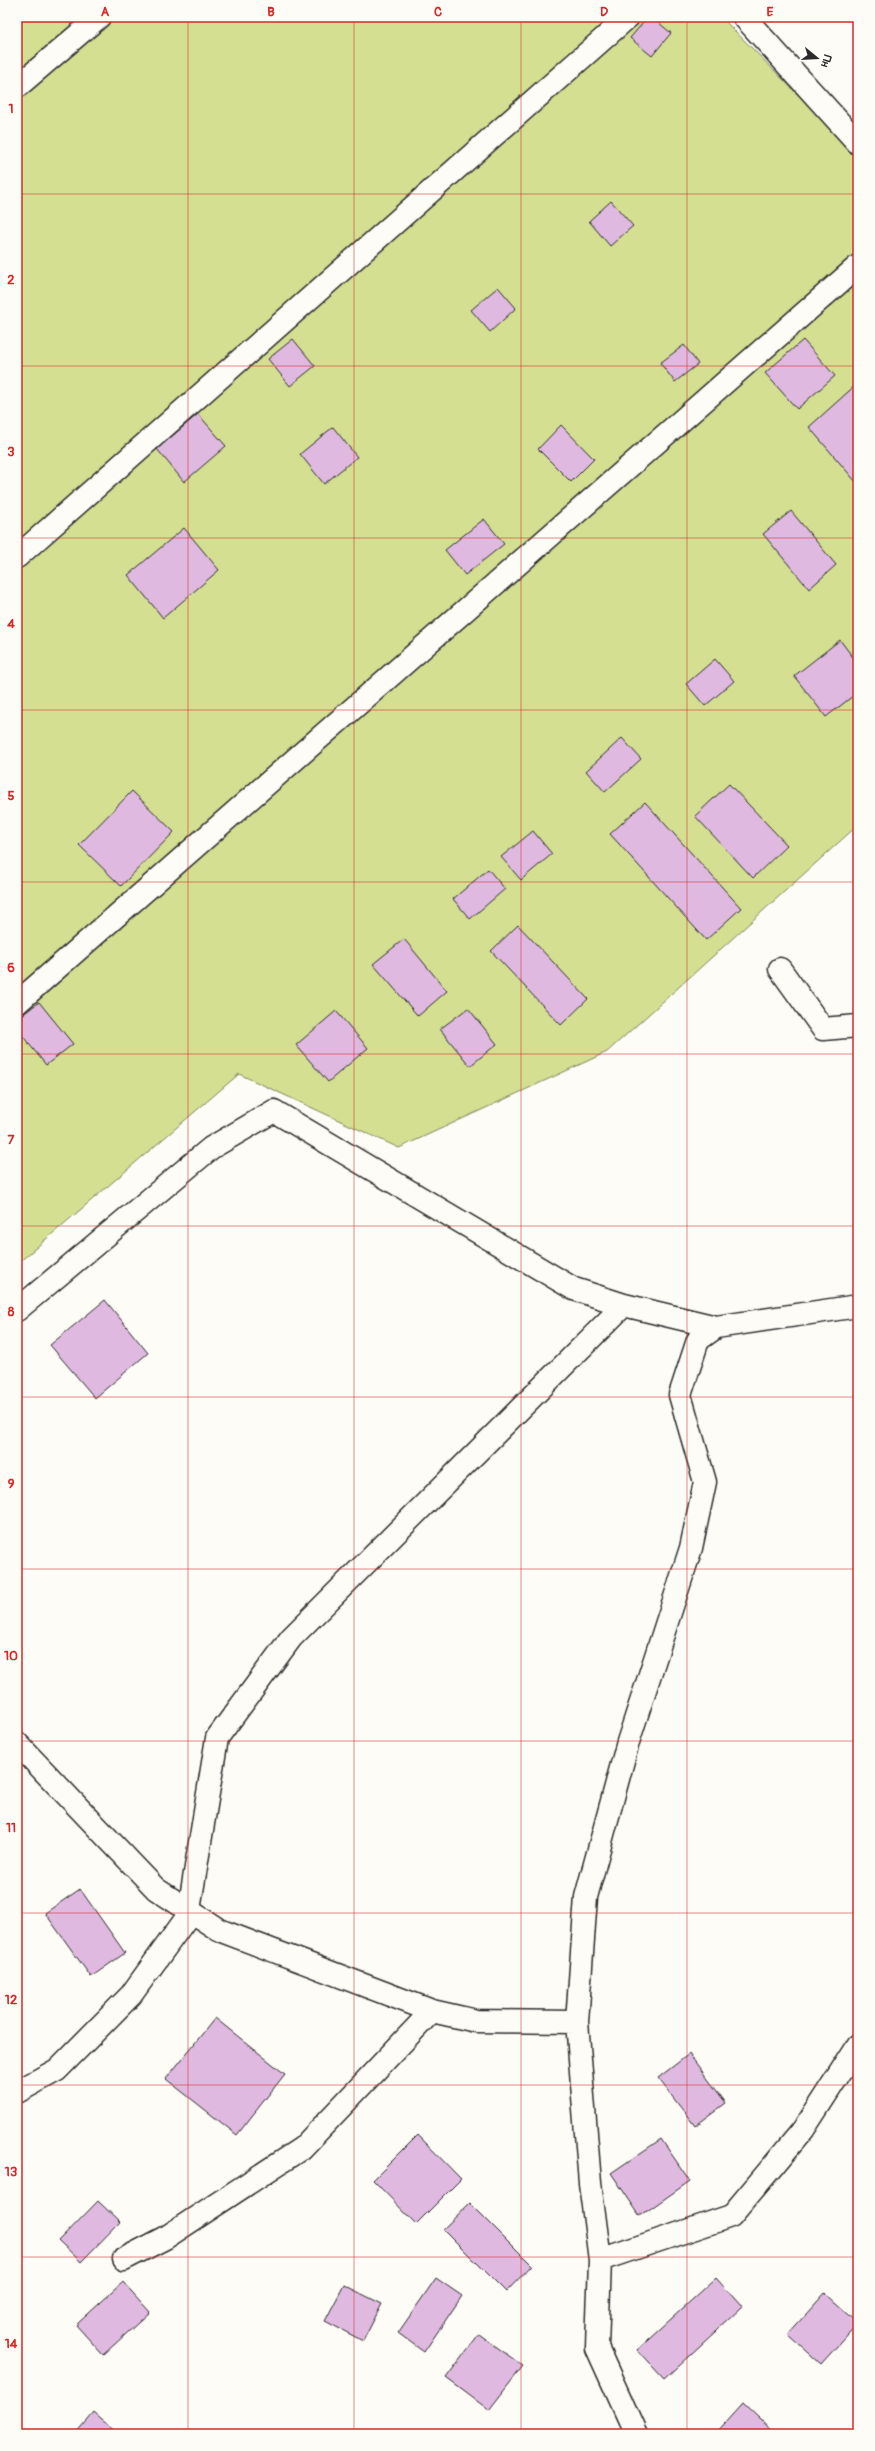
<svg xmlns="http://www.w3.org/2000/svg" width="875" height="2451" viewBox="0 0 875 2451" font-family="Pangolin,sans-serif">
<rect width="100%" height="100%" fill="#fdfcf7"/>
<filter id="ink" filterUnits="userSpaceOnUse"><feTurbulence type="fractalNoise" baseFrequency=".025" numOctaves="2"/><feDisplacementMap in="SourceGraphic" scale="8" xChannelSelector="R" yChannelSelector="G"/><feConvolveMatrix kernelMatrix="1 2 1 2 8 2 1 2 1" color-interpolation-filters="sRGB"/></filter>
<g filter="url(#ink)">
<!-- green -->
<path fill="#d4df92" stroke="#80855e" d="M17,17H721L858,155V825L607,1052L399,1148L239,1074L17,1264Z"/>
<!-- building -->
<path fill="#e0b9e1" stroke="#2b2b2b" d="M648,17H652L671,33L652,56L630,38Z
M611,201L633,226L610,246L589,221Z
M498,287L516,308L490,332L471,310Z
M293,339L315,366L290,386L268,359Z
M803,340L835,376L797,409L765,373Z
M684,345L698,364L675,382L660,363Z
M858,383V480L856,482L809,427Z
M198,414L226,446L184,482L157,449Z
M561,425L594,459L571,482L538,449Z
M333,427L357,457L324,484L300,454Z
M791,511L836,565L809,589L763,534Z
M484,519L504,544L465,575L445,550Z
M184,528L219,570L163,618L128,575Z
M840,640L858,664V692L826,717L794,676Z
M715,659L734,681L705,706L686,684Z
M622,738L641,759L605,792L586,771Z
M729,784L787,845L753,878L695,816Z
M132,791L174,832L121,886L79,845Z
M645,802L741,908L706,940L610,834Z
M533,831L552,854L521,880L501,857Z
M488,869L505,889L470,919L453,899Z
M518,925L588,999L561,1025L491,951Z
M404,939L447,991L418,1016L373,964Z
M39,1002L73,1044L46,1065L17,1029V1019Z
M468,1008L497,1044L470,1066L440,1029Z
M336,1011L368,1048L328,1082L296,1045Z
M105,1300L148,1353L95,1398L50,1345Z
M80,1889L125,1953L91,1977L45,1913Z
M215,2018L285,2074L237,2135L166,2079Z
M689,2054L726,2103L695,2126L658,2078Z
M418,2135L461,2179L416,2224L373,2180Z
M661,2139L690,2181L640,2216L611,2173Z
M98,2201L120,2222L81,2262L59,2241Z
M470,2203L532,2265L506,2292L443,2229Z
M436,2278L462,2296L424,2352L398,2333Z
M716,2278L742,2307L664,2379L637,2350Z
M123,2282L150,2312L103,2355L76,2325Z
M344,2285L382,2304L363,2341L325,2321Z
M825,2293L858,2323L821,2364L788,2334Z
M479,2334L523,2366L489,2410L446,2378Z
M743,2403L776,2434H715Z
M94,2413L118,2434H76Z"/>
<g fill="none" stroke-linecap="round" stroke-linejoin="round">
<defs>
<path id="street" d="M744,17L858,143
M17,87L99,17
M17,557L628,17
M780,969L823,1029L858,1026
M17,1003L858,266
M17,1310L211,1148L274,1111L574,1289L624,1305L716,1327L858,1306
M17,1743L156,1889L219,1930L432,2011
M17,2092L57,2070L131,1995L188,1916L217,1738L291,1638L624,1305
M124,2259L165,2238L302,2148L432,2011L476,2021L577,2022
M600,2260L731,2216L803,2130L858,2045
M636,2434L597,2348L600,2260L590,2183L577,2022L586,1897L628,1742L691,1548L705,1482L680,1395L698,1340L716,1327"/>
</defs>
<!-- street casing -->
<use href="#street" stroke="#2b2b2b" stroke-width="25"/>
<!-- street -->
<use href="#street" stroke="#fdfcf7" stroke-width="22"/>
</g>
</g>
<!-- grid -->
<path fill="none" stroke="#d62828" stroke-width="1" stroke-opacity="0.55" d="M188,17V2434M354,17V2434M521,17V2434M687,17V2434M17,194H858M17,366H858M17,538H858M17,710H858M17,882H858M17,1054H858M17,1226H858M17,1397H858M17,1569H858M17,1741H858M17,1913H858M17,2085H858M17,2257H858"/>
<!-- margin -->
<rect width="875" height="2451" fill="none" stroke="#fdfcf7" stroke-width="44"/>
<!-- north arrow -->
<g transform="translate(817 58) rotate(108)" stroke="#fdfcf7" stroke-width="3" paint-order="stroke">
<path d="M0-3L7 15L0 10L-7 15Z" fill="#2b2b2b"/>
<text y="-6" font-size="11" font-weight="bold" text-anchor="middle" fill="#2b2b2b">Пн</text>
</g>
<rect x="22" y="22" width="831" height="2407" fill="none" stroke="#d62828" stroke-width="1.5"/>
<g font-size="13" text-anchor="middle" font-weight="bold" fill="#d62828">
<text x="105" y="16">A</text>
<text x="271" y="16">B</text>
<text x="438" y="16">C</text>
<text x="604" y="16">D</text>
<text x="770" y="16">E</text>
<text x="11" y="113">1</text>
<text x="11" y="284">2</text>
<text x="11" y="456">3</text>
<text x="11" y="628">4</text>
<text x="11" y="800">5</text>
<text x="11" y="972">6</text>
<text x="11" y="1144">7</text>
<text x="11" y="1316">8</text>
<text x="11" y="1488">9</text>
<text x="11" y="1660">10</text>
<text x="11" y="1832">11</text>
<text x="11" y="2004">12</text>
<text x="11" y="2176">13</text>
<text x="11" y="2348">14</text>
</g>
</svg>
